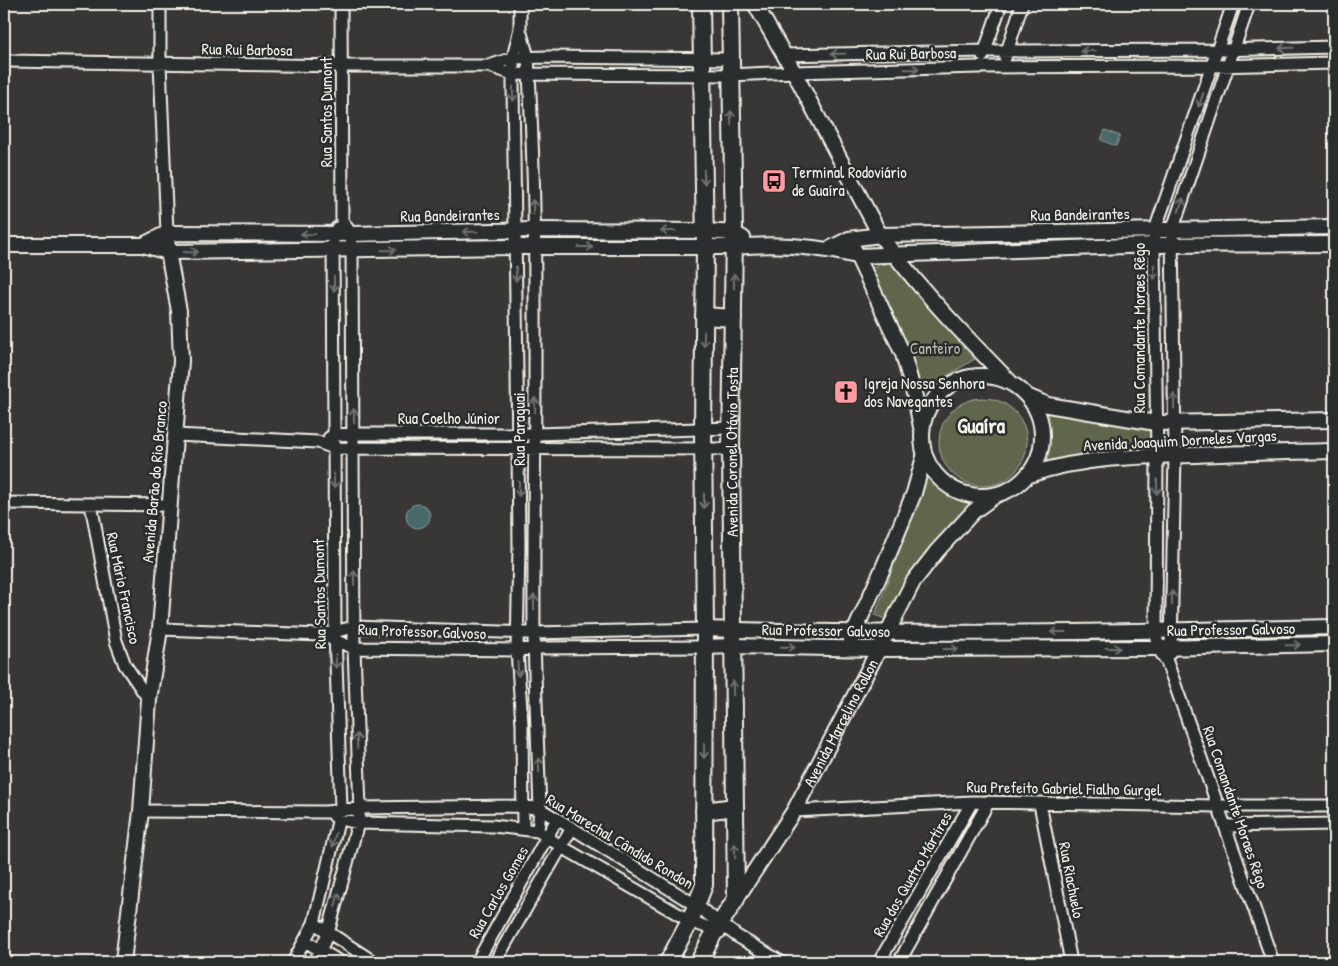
<svg xmlns="http://www.w3.org/2000/svg" width="1338" height="966" viewBox="0 0 1338 966" font-family="'Patrick Hand',sans-serif">
<rect width="100%" height="100%" fill="#383736"/>
<filter id="ink" filterUnits="userSpaceOnUse"><feTurbulence type="fractalNoise" baseFrequency=".02" numOctaves="2"/><feDisplacementMap in="SourceGraphic" scale="10" xChannelSelector="R" yChannelSelector="G"/><feConvolveMatrix kernelMatrix="1 2 1 2 8 2 1 2 1" color-interpolation-filters="sRGB"/></filter>
<g filter="url(#ink)">
<!-- green -->
<path fill="#60664c" stroke="#aaac9a" d="M899,260L978,357L924,390L871,268Z
M939 442a44 44 0 1 1 88 0a44 44 0 1 1-88 0Z
M1044,412L1150,426L1151,448L1045,462Z
M929,473L951,490L977,501L928,551L890,621L875,615Z"/>
<!-- water -->
<path fill="#49676b" stroke="#8d9e9d" d="M1105,130L1120,136L1116,146L1101,140Z
M406 516a12 12 0 1 1 24 0a12 12 0 1 1-24 0Z"/>
<g fill="none" stroke-linecap="round" stroke-linejoin="round">
<defs>
<path id="minor" d="M160,4V64L167,233
M520,4V28L513,58V85L518,448L519,547L517,650L522,725L523,829
M1233,4L1155,230L1154,245L1157,456L1156,632L1158,648L1167,662L1273,962
M520,30L528,57C540,249 533,440 534,632C535,691 538,750 540,809L538,831
M783,55L985,51L1217,50L1334,47
M983,56L1001,4
M1005,58L1022,4
M4,61L342,66H489L513,58L548,57L730,59
M489,66L513,74L730,75L794,72L979,67L1213,66L1334,63
M176,435L318,442L334,448L731,449
M329,438L334,435L354,434H536L732,428
M4,503L170,505
M91,504L116,641L125,665L149,700
M160,629L321,635L354,627L534,633L705,629
M329,638L354,648L517,650L535,648L705,647
M1169,654L1171,647L1175,455L1172,231L1249,4
M1040,804L1071,962
M141,811L326,812L360,808L523,806L540,809L572,828L697,906L737,936L781,962
M794,811L972,802L1218,806H1334
M334,816L340,819L358,823L493,826L538,831L562,847L690,921L720,932
M1225,826L1334,824
M314,923L374,962
M305,941L340,962
M293,962L314,923L341,809L335,632L333,234L337,228
M315,962L328,933L358,823L360,808L354,648L352,250L351,234L342,220L341,4
M477,962L557,819
M495,962L572,828
M879,962L972,802
M899,962L988,803"/>
<g id="tertiary">
<path d="M755,4L794,72L880,235C918,288 964,335 1010,382"/>
<path d="M4,245H143L168,252L515,247H734C774,243 817,246 857,256L1154,245L1334,244"/>
<path d="M143,245L167,233L351,234L534,230L705,231L734,233L743,238"/>
<path d="M829,249L849,239L880,235L1334,227"/>
<path d="M854,249L903,354L915,397L921,427"/>
<circle cx="982" cy="436" r="60"/>
<path d="M1029,397L1048,405L1156,423L1334,420"/>
<path d="M1029,475C1082,457 1140,456 1196,455C1242,453 1288,452 1334,451"/>
<path d="M705,629C915,636 1125,632 1334,627"/>
<path d="M851,639L883,568L914,493L924,457"/>
<path d="M705,647L733,646L879,649L1158,648L1334,644"/>
<path id="s1" d="M736,899L794,811L879,649L913,582L937,551L974,511L996,495"/>
<path d="M123,962L141,811L149,700L160,629L181,361L179,311L168,252L167,233"/>
</g>
<g id="secondary">
<path d="M704,316L733,318"/>
<path d="M704,811L735,807"/>
<path d="M668,962L690,921L704,885L705,629L703,429L705,247L701,4"/>
<path id="s2" d="M699,962L715,931L736,899L731,449L734,233L730,4"/>
</g>
</defs>
<!-- minor casing -->
<use href="#minor" stroke="#f4f1e8" stroke-width="15"/>
<!-- tertiary casing -->
<use href="#tertiary" stroke="#f4f1e8" stroke-width="18"/>
<!-- secondary casing -->
<use href="#secondary" stroke="#f4f1e8" stroke-width="20"/>
<!-- minor -->
<use href="#minor" stroke="#2a2d2e" stroke-width="11"/>
<!-- tertiary -->
<use href="#tertiary" stroke="#2a2d2e" stroke-width="14"/>
<!-- secondary -->
<use href="#secondary" stroke="#2a2d2e" stroke-width="16"/>
</g>
<!-- one-way arrows -->
<defs><path id="oneway-shaft" d="M-6 0H5M1.5-3L5.5 0L1.5 3" fill="none" stroke-width="1.6" stroke-linecap="round" stroke-linejoin="round" transform="scale(1.25)"/></defs>
<g stroke="#71726f">
<use href="#oneway-shaft" transform="translate(1286 48) rotate(178)"/>
<use href="#oneway-shaft" transform="translate(1088 51) rotate(180)"/>
<use href="#oneway-shaft" transform="translate(838 54) rotate(179)"/>
<use href="#oneway-shaft" transform="translate(912 69) rotate(-1)"/>
<use href="#oneway-shaft" transform="translate(513 94) rotate(89)"/>
<use href="#oneway-shaft" transform="translate(1201 100) rotate(109)"/>
<use href="#oneway-shaft" transform="translate(731 118) rotate(-92)"/>
<use href="#oneway-shaft" transform="translate(704 177) rotate(89)"/>
<use href="#oneway-shaft" transform="translate(1181 205) rotate(-71)"/>
<use href="#oneway-shaft" transform="translate(533 207) rotate(-92)"/>
<use href="#oneway-shaft" transform="translate(668 231) rotate(-180)"/>
<use href="#oneway-shaft" transform="translate(470 232) rotate(179)"/>
<use href="#oneway-shaft" transform="translate(308 234) rotate(-179)"/>
<use href="#oneway-shaft" transform="translate(586 247)"/>
<use href="#oneway-shaft" transform="translate(389 250) rotate(-1)"/>
<use href="#oneway-shaft" transform="translate(191 252) rotate(-1)"/>
<use href="#oneway-shaft" transform="translate(1154 272) rotate(89)"/>
<use href="#oneway-shaft" transform="translate(516 274) rotate(89)"/>
<use href="#oneway-shaft" transform="translate(734 281) rotate(-89)"/>
<use href="#oneway-shaft" transform="translate(334 284) rotate(90)"/>
<use href="#oneway-shaft" transform="translate(704 339) rotate(91)"/>
<use href="#oneway-shaft" transform="translate(1174 401) rotate(-91)"/>
<use href="#oneway-shaft" transform="translate(535 405) rotate(-91)"/>
<use href="#oneway-shaft" transform="translate(354 416) rotate(-91)"/>
<use href="#oneway-shaft" transform="translate(334 481) rotate(90)"/>
<use href="#oneway-shaft" transform="translate(1157 487) rotate(90)"/>
<use href="#oneway-shaft" transform="translate(519 489) rotate(90)"/>
<use href="#oneway-shaft" transform="translate(704 501) rotate(90)"/>
<use href="#oneway-shaft" transform="translate(354 578) rotate(-90)"/>
<use href="#oneway-shaft" transform="translate(1172 598) rotate(-89)"/>
<use href="#oneway-shaft" transform="translate(534 602) rotate(-90)"/>
<use href="#oneway-shaft" transform="translate(1058 632) rotate(180)"/>
<use href="#oneway-shaft" transform="translate(1293 645) rotate(-1)"/>
<use href="#oneway-shaft" transform="translate(788 647) rotate(1)"/>
<use href="#oneway-shaft" transform="translate(1113 648)"/>
<use href="#oneway-shaft" transform="translate(951 649)"/>
<use href="#oneway-shaft" transform="translate(336 661) rotate(88)"/>
<use href="#oneway-shaft" transform="translate(518 669) rotate(86)"/>
<use href="#oneway-shaft" transform="translate(733 688) rotate(-91)"/>
<use href="#oneway-shaft" transform="translate(357 741) rotate(-92)"/>
<use href="#oneway-shaft" transform="translate(704 751) rotate(90)"/>
<use href="#oneway-shaft" transform="translate(539 765) rotate(-92)"/>
<use href="#oneway-shaft" transform="translate(334 840) rotate(104)"/>
<use href="#oneway-shaft" transform="translate(735 851) rotate(-91)"/>
<use href="#oneway-shaft" transform="translate(337 900) rotate(-75)"/>
</g>
</g>
<!-- icons -->
<defs>
<symbol id="bus-square" viewBox="-11 -11 22 22"><rect x="-9" y="-9" width="18" height="18" rx="4" fill="#ff9aa2" stroke="#2a2d2e"/><path d="M-5-6H5V4H4V6H2V4H-2V6H-4V4H-5ZM-3.5-4V0h7V-4ZM-3.5 1.2v1.5H-2V1.2ZM2 1.2v1.5H3.5V1.2Z" fill="#111"/></symbol>
<symbol id="church-square" viewBox="-11 -11 22 22"><rect x="-9" y="-9" width="18" height="18" rx="4" fill="#ff9aa2" stroke="#2a2d2e"/><path d="M-1.2-6h2.4v3.5h3.3v2.4h-3.3V6h-2.4V-.1h-3.3v-2.4h3.3Z" fill="#111"/></symbol>
</defs>
<g fill-rule="evenodd">
<use href="#bus-square" x="760" y="167" width="28" height="28"/>
<use href="#church-square" x="832" y="378" width="28" height="28"/>
</g>
<g text-anchor="middle" stroke-width="5" stroke-linejoin="round" paint-order="stroke">
<!-- street labels -->
<g font-size="16" fill="#f4f1e8" stroke="#2a2d2e">
<text transform="translate(247 49) rotate(1)" y="6">Rua Rui Barbosa</text>
<text transform="translate(911 53) rotate(-1)" y="6">Rua Rui Barbosa</text>
<text transform="translate(326 112) rotate(-90)" y="6">Rua Santos Dumont</text>
<text transform="translate(1080 214) rotate(-1)" y="6">Rua Bandeirantes</text>
<text transform="translate(450 215) rotate(-1)" y="6">Rua Bandeirantes</text>
<text transform="translate(1139 328) rotate(-90)" y="6">Rua Comandante Moraes Rêgo</text>
<text x="449" y="424">Rua Coelho Júnior</text>
<text transform="translate(519 429) rotate(-90)" y="6">Rua Paraguai</text>
<text transform="translate(1180 440) rotate(-3)" y="6">Avenida Joaquim Dorneles Vargas</text>
<text dy="6" stroke="none"><textPath href="#s2" startOffset="520">Avenida Coronel Otávio Tosta</textPath></text>
<text transform="translate(154 482) rotate(-85)" y="6">Avenida Barão do Rio Branco</text>
<text transform="translate(124 588) rotate(78)" y="6">Rua Mário Francisco</text>
<text transform="translate(319 594) rotate(-91)" y="6">Rua Santos Dumont</text>
<text transform="translate(1231 629) rotate(-1)" y="6">Rua Professor Galvoso</text>
<text transform="translate(826 630) rotate(1)" y="6">Rua Professor Galvoso</text>
<text transform="translate(422 631) rotate(2)" y="6">Rua Professor Galvoso</text>
<text dy="6" stroke="none"><textPath href="#s1" startOffset="205">Avenida Marcelino Rollon</textPath></text>
<text transform="translate(1064 788) rotate(1)" y="6">Rua Prefeito Gabriel Fialho Gurgel</text>
<text transform="translate(1236 807) rotate(71)" y="6">Rua Comandante Moraes Rêgo</text>
<text transform="translate(620 841) rotate(31)" y="6">Rua Marechal Cândido Rondon</text>
<text transform="translate(912 874) rotate(-60)" y="6">Rua dos Quatro Mártires</text>
<text transform="translate(1072 880) rotate(79)" y="6">Rua Riachuelo</text>
<text transform="translate(498 892) rotate(-60)" y="6">Rua Carlos Gomes</text>
</g>
<!-- poi labels -->
<g font-size="16" fill="#f4f1e8" stroke="#2a2d2e" text-anchor="start">
<text x="792" y="178">Terminal Rodoviário<tspan x="792" dy="18">de Guaíra</tspan></text>
<text x="864" y="389">Igreja Nossa Senhora<tspan x="864" dy="18">dos Navegantes</tspan></text>
</g>
<!-- park labels -->
<g font-size="16" fill="#b9b9aa" stroke="#2a2d2e">
<text x="935" y="354">Canteiro</text>
</g>
<!-- district labels -->
<g font-size="21" font-weight="bold" fill="#f4f1e8" stroke="#2a2d2e">
<text x="981" y="433">Guaíra</text>
</g>
</g>
<!-- margin -->
<rect width="1338" height="966" fill="none" stroke="#2a2d2e" stroke-width="20"/>
<rect x="10" y="10" width="1318" height="946" fill="none" stroke="#f4f1e8" stroke-width="2" filter="url(#ink)"/>
</svg>
